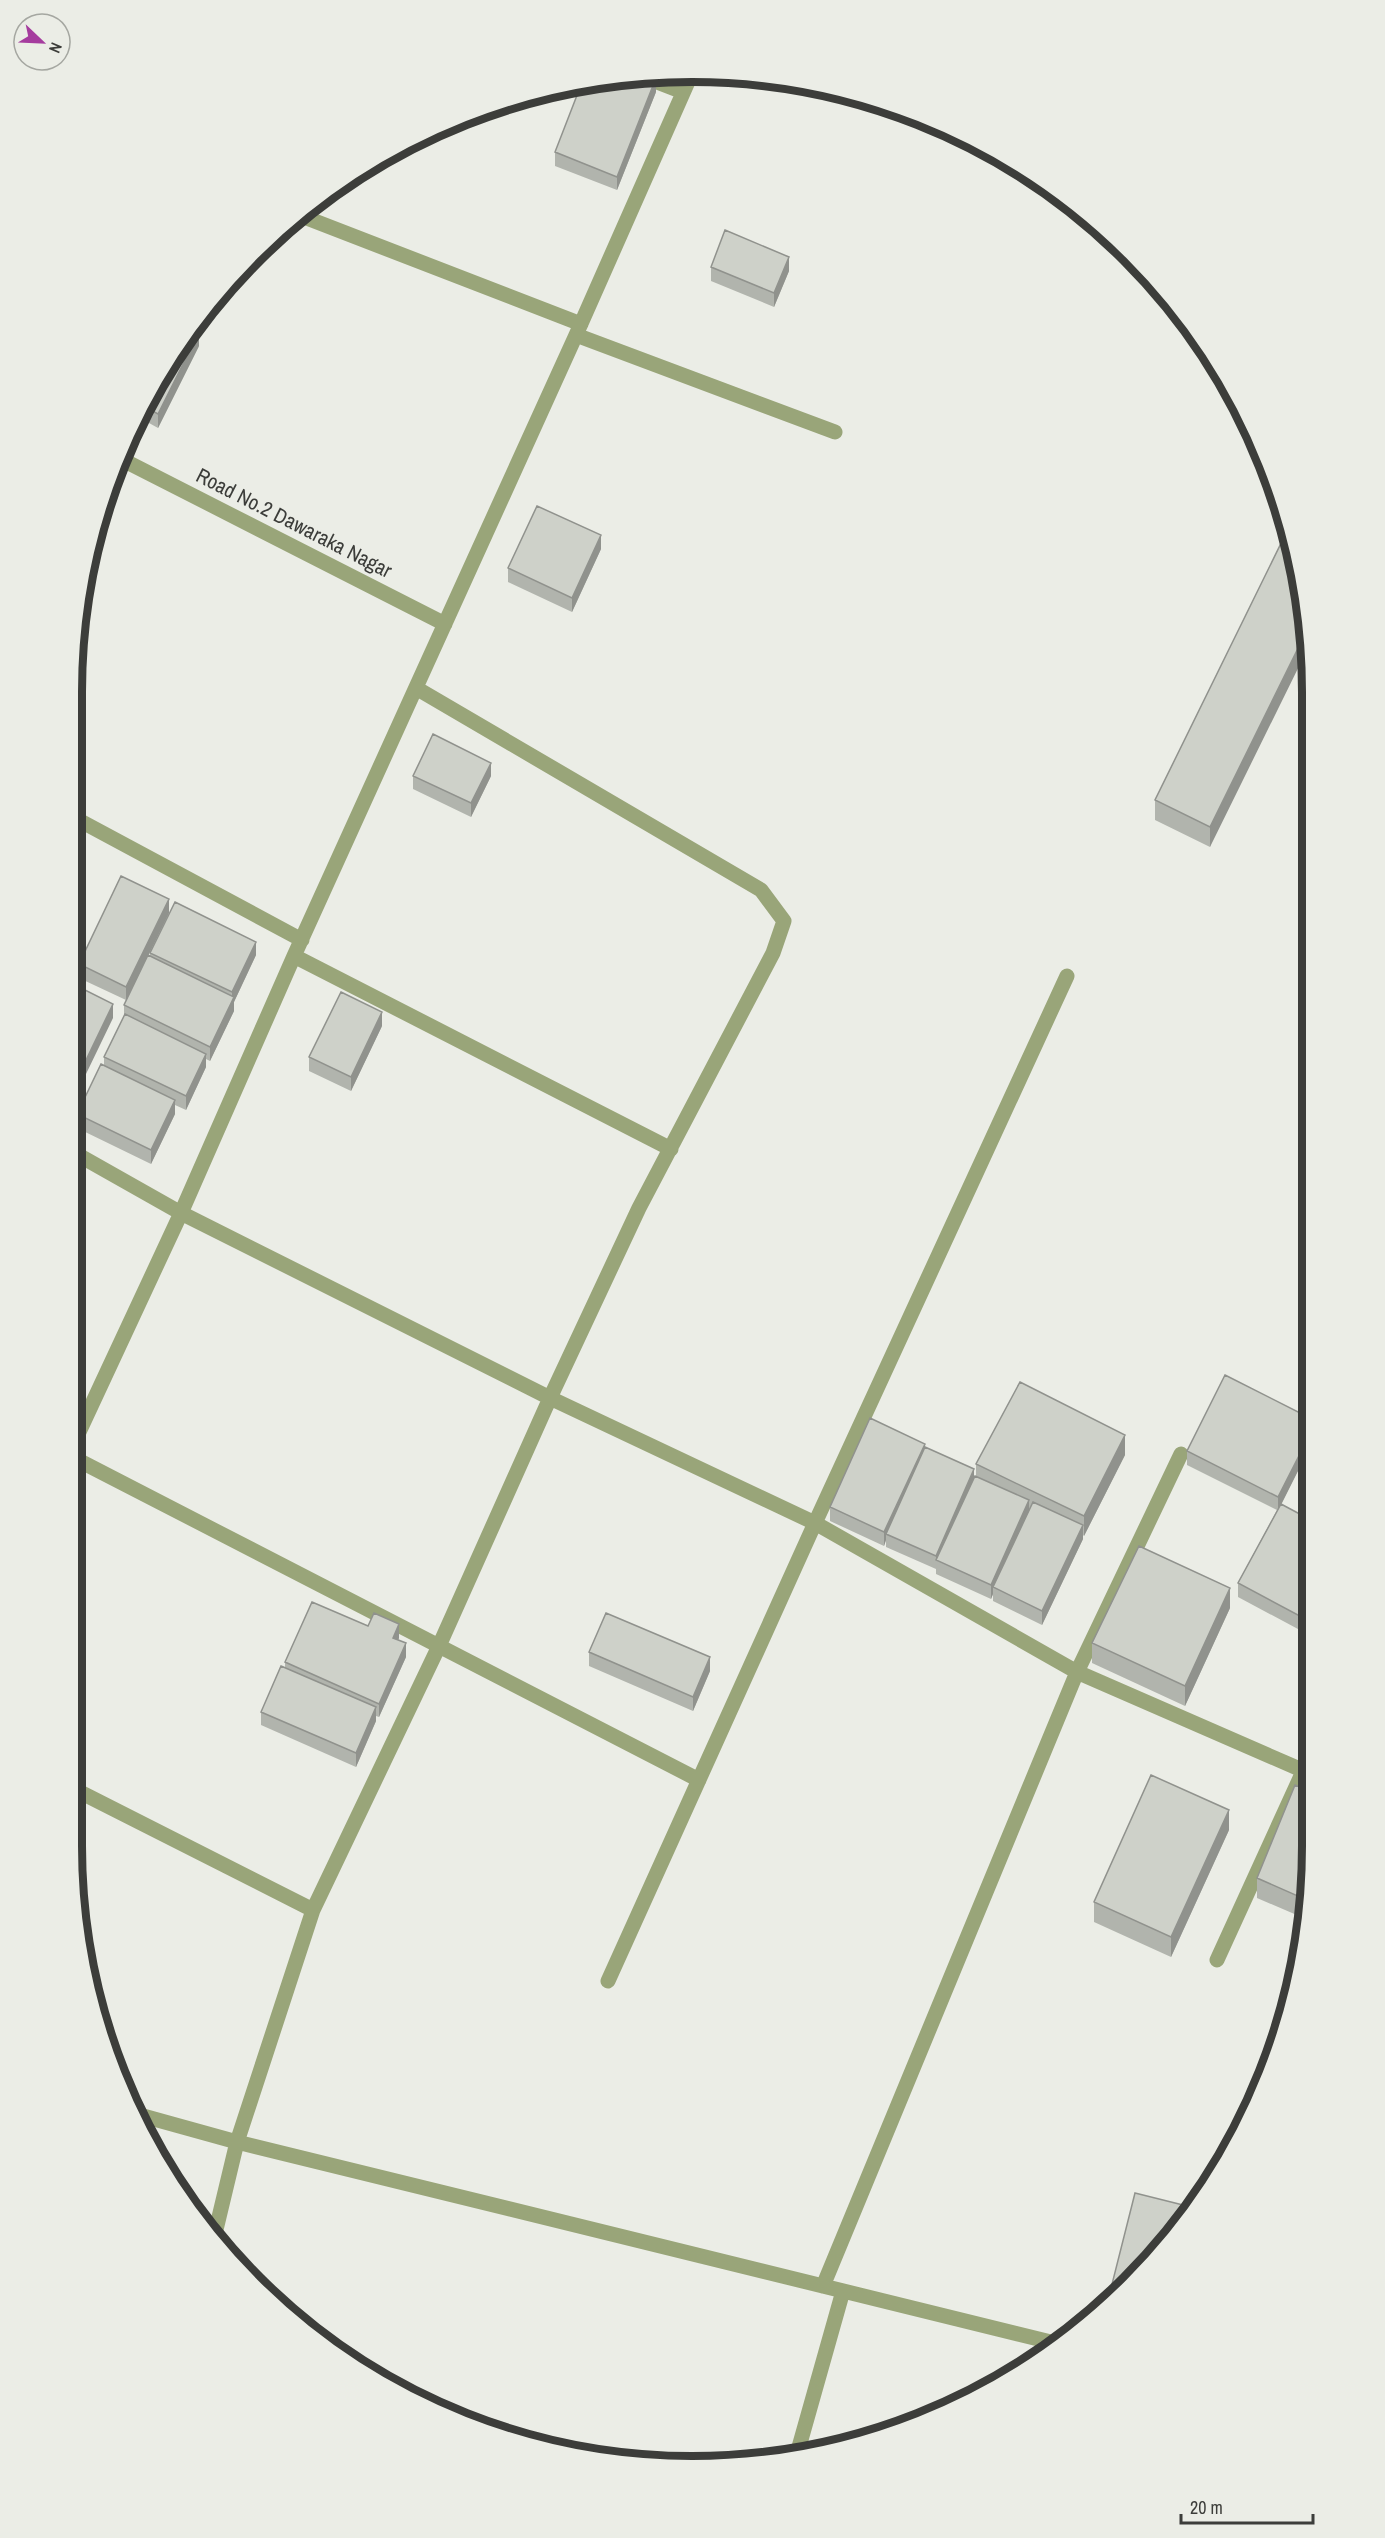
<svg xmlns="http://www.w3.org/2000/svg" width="1385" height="2538" viewBox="0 0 1385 2538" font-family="'Archivo Narrow',sans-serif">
<rect width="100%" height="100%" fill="#ebede6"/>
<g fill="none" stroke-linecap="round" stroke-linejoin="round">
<!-- minor -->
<path stroke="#99a579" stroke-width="15" d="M639,75L683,92
M299,215L581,324
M576,335L835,432
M123,460L445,624
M73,817L302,940
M294,956L671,1149
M73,1152L181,1213L550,1398L815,1523L1077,1672L1311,1774
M72,1447L181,1213L294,956L576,335L691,75
M72,1457L699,1780
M72,1788L313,1910
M1217,1960L1311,1754
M608,1981L815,1523L1067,976
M136,2114L237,2142L1059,2344
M214,2238L237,2142L313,1910L439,1646L550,1398L639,1208L773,953L784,921L761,890L416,688
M823,2286L1077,1672L1181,1454
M797,2454L843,2291"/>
</g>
<!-- wall -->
<path fill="#b1b4ad" d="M656,92L617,190L555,166V152Z
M711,267L789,271L774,307L711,281Z
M199,346L158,428L140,418L155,383Z
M1288,529L1210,847L1155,820V800Z
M601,549L572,612L508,582V568Z
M413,776H491L471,817L413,789Z
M169,913L148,956L150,957V953L256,955L234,1002V1011L210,1061L206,1059V1067L186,1110L175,1105V1114L151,1164L77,1128V1114L104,1066V1057L124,1016V1005L126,1000L79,978V964Z
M382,1026L351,1091L309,1071V1057Z
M1310,1418V1447L1281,1504L1311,1520V1636L1238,1597V1583L1277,1510L1187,1465V1451Z
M925,1447L974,1478L976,1476V1464L1125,1455L1084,1536L1083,1535V1539L1042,1625L993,1601V1594L991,1599L936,1574V1568V1569L886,1547V1540L884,1546L830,1521V1507Z
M1230,1608L1185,1706L1092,1663V1643Z
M368,1626L399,1638L398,1640L406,1657L379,1717L376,1716V1721L356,1767L261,1725V1712L285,1668V1662Z
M589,1652L710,1671L693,1711L589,1666Z
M1229,1830L1171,1957L1094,1922V1902Z
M1257,1878L1312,1886L1306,1919L1257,1898Z"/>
<!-- shaded-wall -->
<path fill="#90928d" d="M656,78V92L617,190V177Z
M789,257V271L774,307V293Z
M199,332V346L158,428V414Z
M601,535V549L572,612V598Z
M1308,628V648L1210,847V827Z
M491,763V776L471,817V803Z
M169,899V913L126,1001V987Z
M256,942V955L234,1002V1011L210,1061V1047L232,1001V992Z
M113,1004V1018L73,1101V1087Z
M382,1012V1026L351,1091V1077Z
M206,1054V1067L186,1110V1096Z
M175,1100V1114L151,1164V1150Z
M1310,1434V1447L1278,1511V1497Z
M1125,1435V1455L1084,1536V1516Z
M925,1444V1457L886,1534V1540L884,1546V1532Z
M974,1469V1483L936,1560V1569V1556Z
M1029,1500V1514L993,1587V1594L991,1599V1585Z
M1083,1525V1539L1042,1625V1611Z
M1230,1588V1608L1185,1706V1686Z
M399,1624V1638L393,1651V1638Z
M406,1643V1657L379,1717V1704Z
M710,1657V1671L693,1711V1697Z
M376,1707V1721L356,1767V1753Z
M1229,1810V1830L1171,1957V1937Z"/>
<!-- building -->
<path fill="#ced1c9" stroke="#90928d" stroke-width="1.5" d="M646,74L656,78L617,177L555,152L581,85Z
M725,230L789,257L774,293L711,267Z
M193,329L199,332L158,414L145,407L155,383Z
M537,506L601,535L572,598L508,568Z
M1288,529L1308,612V628L1210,827L1155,800Z
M433,734L491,763L471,803L413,776Z
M121,876L169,899L126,987L79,964Z
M175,902L256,942L232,992L150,953Z
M148,955L234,997L210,1047L124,1005Z
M73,984L113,1004L73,1087Z
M341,992L382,1012L351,1077L309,1057Z
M125,1014L206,1054L186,1096L104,1057Z
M101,1064L175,1100L151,1150L77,1114Z
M1225,1375L1310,1418V1434L1278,1497L1187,1451Z
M1020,1382L1125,1435L1084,1516L976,1464Z
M870,1418L925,1444L884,1532L830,1507Z
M925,1447L974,1469L936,1556L886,1534Z
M975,1476L1029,1500L991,1585L936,1560Z
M1033,1502L1083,1525L1042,1611L993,1587Z
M1281,1504L1311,1520V1622L1238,1583Z
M1139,1546L1230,1588L1185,1686L1092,1643Z
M312,1602L368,1626L374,1613L399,1624L393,1638L406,1643L379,1704L285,1662Z
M606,1613L710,1657L693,1697L589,1652Z
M281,1666L376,1707L356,1753L261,1712Z
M1151,1775L1229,1810L1171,1937L1094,1902Z
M1295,1785L1311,1792L1312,1886L1309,1901L1257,1878Z
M1135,2193L1195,2208L1185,2224L1106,2308Z"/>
<g text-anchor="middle" stroke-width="4.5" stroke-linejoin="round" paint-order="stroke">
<!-- street labels -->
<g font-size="21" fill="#3c3d3a" stroke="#ebede6">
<text transform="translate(294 523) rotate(27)" y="7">Road No.2 Dawaraka Nagar</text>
</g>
</g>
<!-- crop -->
<path d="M0 0H1385V2538H0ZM692 82H692A610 610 0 0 1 1302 692V1846A610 610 0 0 1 692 2456H692A610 610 0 0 1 82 1846V692A610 610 0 0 1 692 82Z" fill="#ebede6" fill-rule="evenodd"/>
<path fill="none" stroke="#3c3d3a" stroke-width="8" d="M692 82H692A610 610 0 0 1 1302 692V1846A610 610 0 0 1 692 2456H692A610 610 0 0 1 82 1846V692A610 610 0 0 1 692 82Z"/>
<!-- north arrow -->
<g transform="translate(42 42) rotate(113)"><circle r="28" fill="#ebede6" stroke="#a5a7a1" stroke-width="1.5"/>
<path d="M0-4.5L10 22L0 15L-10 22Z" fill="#a53c9e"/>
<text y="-9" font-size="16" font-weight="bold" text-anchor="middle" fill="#3c3d3a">N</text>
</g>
<!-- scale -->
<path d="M1181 2514v9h132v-9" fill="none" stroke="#3c3d3a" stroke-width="3"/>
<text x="1190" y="2514" font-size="18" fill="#3c3d3a" stroke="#ebede6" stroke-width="4.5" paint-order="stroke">20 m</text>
</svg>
